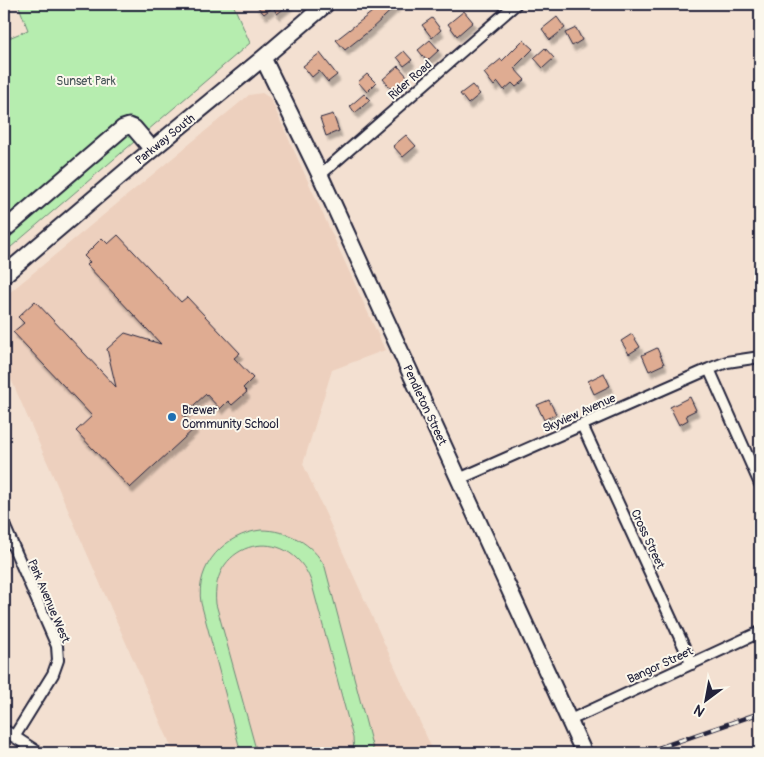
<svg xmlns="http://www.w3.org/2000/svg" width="764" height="757" viewBox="0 0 764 757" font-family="Pangolin,sans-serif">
<defs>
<filter id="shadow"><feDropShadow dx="3" dy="5.5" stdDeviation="1" flood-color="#0004"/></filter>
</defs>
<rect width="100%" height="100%" fill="#f3e0d1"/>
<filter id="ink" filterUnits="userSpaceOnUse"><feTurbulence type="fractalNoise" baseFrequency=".02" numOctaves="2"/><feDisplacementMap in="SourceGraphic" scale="10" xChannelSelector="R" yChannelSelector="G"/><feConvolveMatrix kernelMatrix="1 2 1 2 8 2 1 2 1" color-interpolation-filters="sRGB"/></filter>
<g filter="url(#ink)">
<!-- built -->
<path fill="#edd0be" d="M262,93L270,98L385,350L332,370L303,464L434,753H174L4,363V297L249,95Z"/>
<!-- green -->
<path fill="#b6edaf" stroke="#6c8875" d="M18,4H233L250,43L4,253V40L28,30Z
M261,530C287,530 313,543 325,567L374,753H354L353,738L311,581C289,522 209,540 216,604L257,753H241L201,603C195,565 225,534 261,530Z"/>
<!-- building -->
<path fill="#dfac92" stroke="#22223b" filter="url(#shadow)" d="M255,4H290L277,14L273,7L264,14Z
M377,4H398L369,31L345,50L336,40L372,12L370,10Z
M464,11L473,22L457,36L448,24Z
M557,17L565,28L550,40L542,29Z
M432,18L441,30L432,38L422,25Z
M576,28L582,40L572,46L565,33Z
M430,40L439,50L427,61L418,50Z
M523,40L533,49L514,68L525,80L516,87L512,83L504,90L498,82L494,86L484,73L501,59L502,61Z
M545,48L554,58L543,68L534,58Z
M404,51L412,60L404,66L397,57Z
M320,53L337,75L328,82L319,71L312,77L303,66Z
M398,66L408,77L392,90L383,79Z
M367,74L376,83L367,92L358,82Z
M472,85L480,94L468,104L460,94Z
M364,94L370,100L355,113L350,106Z
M333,114L339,131L326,136L320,118Z
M406,135L416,146L403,157L393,146Z
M118,235L181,302L187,297L240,353L234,358L253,378L243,388L247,392L232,405L228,401L220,409L206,394L183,415L195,428L130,488L76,431L92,416L13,332L24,323L18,317L35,301L116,387L107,349L125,333L161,344L87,265L90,262L84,256L102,238L108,244Z
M632,334L640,347L629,354L621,341Z
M657,348L664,364L649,371L642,355Z
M604,373L610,386L594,394L588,381Z
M690,397L696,410L686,415L688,420L679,425L670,407Z
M549,400L556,414L544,420L537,405Z"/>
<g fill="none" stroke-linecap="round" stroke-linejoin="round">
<defs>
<path id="street" d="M320,175L516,4
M709,369L760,484
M582,425L692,664
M459,479L709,369L727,362L760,357
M4,525L57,646L58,660L53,674L14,737
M570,720L760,632
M4,730L39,753"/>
<path id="secondary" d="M263,58L320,175L584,753
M4,230L123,128L129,126L134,128L152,149
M4,275L132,166L263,58L326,4"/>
</defs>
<!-- street casing -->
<use href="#street" stroke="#22223b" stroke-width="14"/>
<!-- secondary casing -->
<use href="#secondary" stroke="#22223b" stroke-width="19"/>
<!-- street -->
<use href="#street" stroke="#fbf7ec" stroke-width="10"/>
<!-- secondary -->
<use href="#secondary" stroke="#fbf7ec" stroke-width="15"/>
<defs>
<path id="rail" d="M644,753L760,713"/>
</defs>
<!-- rail casing -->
<use href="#rail" stroke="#22223b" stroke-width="5"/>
<!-- rail -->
<use href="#rail" stroke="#fbf7ec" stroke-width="3" stroke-dasharray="9" stroke-linecap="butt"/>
</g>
</g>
<!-- markers -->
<circle fill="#1f6fb2" stroke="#fbf7ec" stroke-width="2" cx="172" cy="417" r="5"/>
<g text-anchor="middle" stroke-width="4" stroke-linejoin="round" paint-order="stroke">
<!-- street labels -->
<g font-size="12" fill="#22223b" stroke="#fbf7ec">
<text transform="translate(410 80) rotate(-41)" y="4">Rider Road</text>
<text transform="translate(165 139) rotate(-39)" y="4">Parkway South</text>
<text transform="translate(425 405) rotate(65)" y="4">Pendleton Street</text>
<text transform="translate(579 413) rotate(-24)" y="4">Skyview Avenue</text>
<text transform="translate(648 539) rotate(65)" y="4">Cross Street</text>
<text transform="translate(49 601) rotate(67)" y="4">Park Avenue West</text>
<text transform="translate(660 665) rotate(-25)" y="4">Bangor Street</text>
</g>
<!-- park labels -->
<g font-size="12" fill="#475558" stroke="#fbf7ec">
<text x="86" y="85">Sunset Park</text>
</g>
<!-- poi labels -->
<g font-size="12" fill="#22223b" stroke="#fbf7ec" text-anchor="start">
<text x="182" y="414">Brewer<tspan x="182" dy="14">Community School</tspan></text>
</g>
</g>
<!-- margin -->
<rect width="764" height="757" fill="none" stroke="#fbf7ec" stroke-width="20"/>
<rect x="10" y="10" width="744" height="737" fill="none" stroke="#22223b" stroke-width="2" filter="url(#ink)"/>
<!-- north arrow -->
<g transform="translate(706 700) rotate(212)" stroke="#fbf7ec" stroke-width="4" paint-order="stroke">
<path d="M0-4L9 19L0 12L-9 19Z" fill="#22223b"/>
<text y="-8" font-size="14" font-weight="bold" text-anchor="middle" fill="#22223b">N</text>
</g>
</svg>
